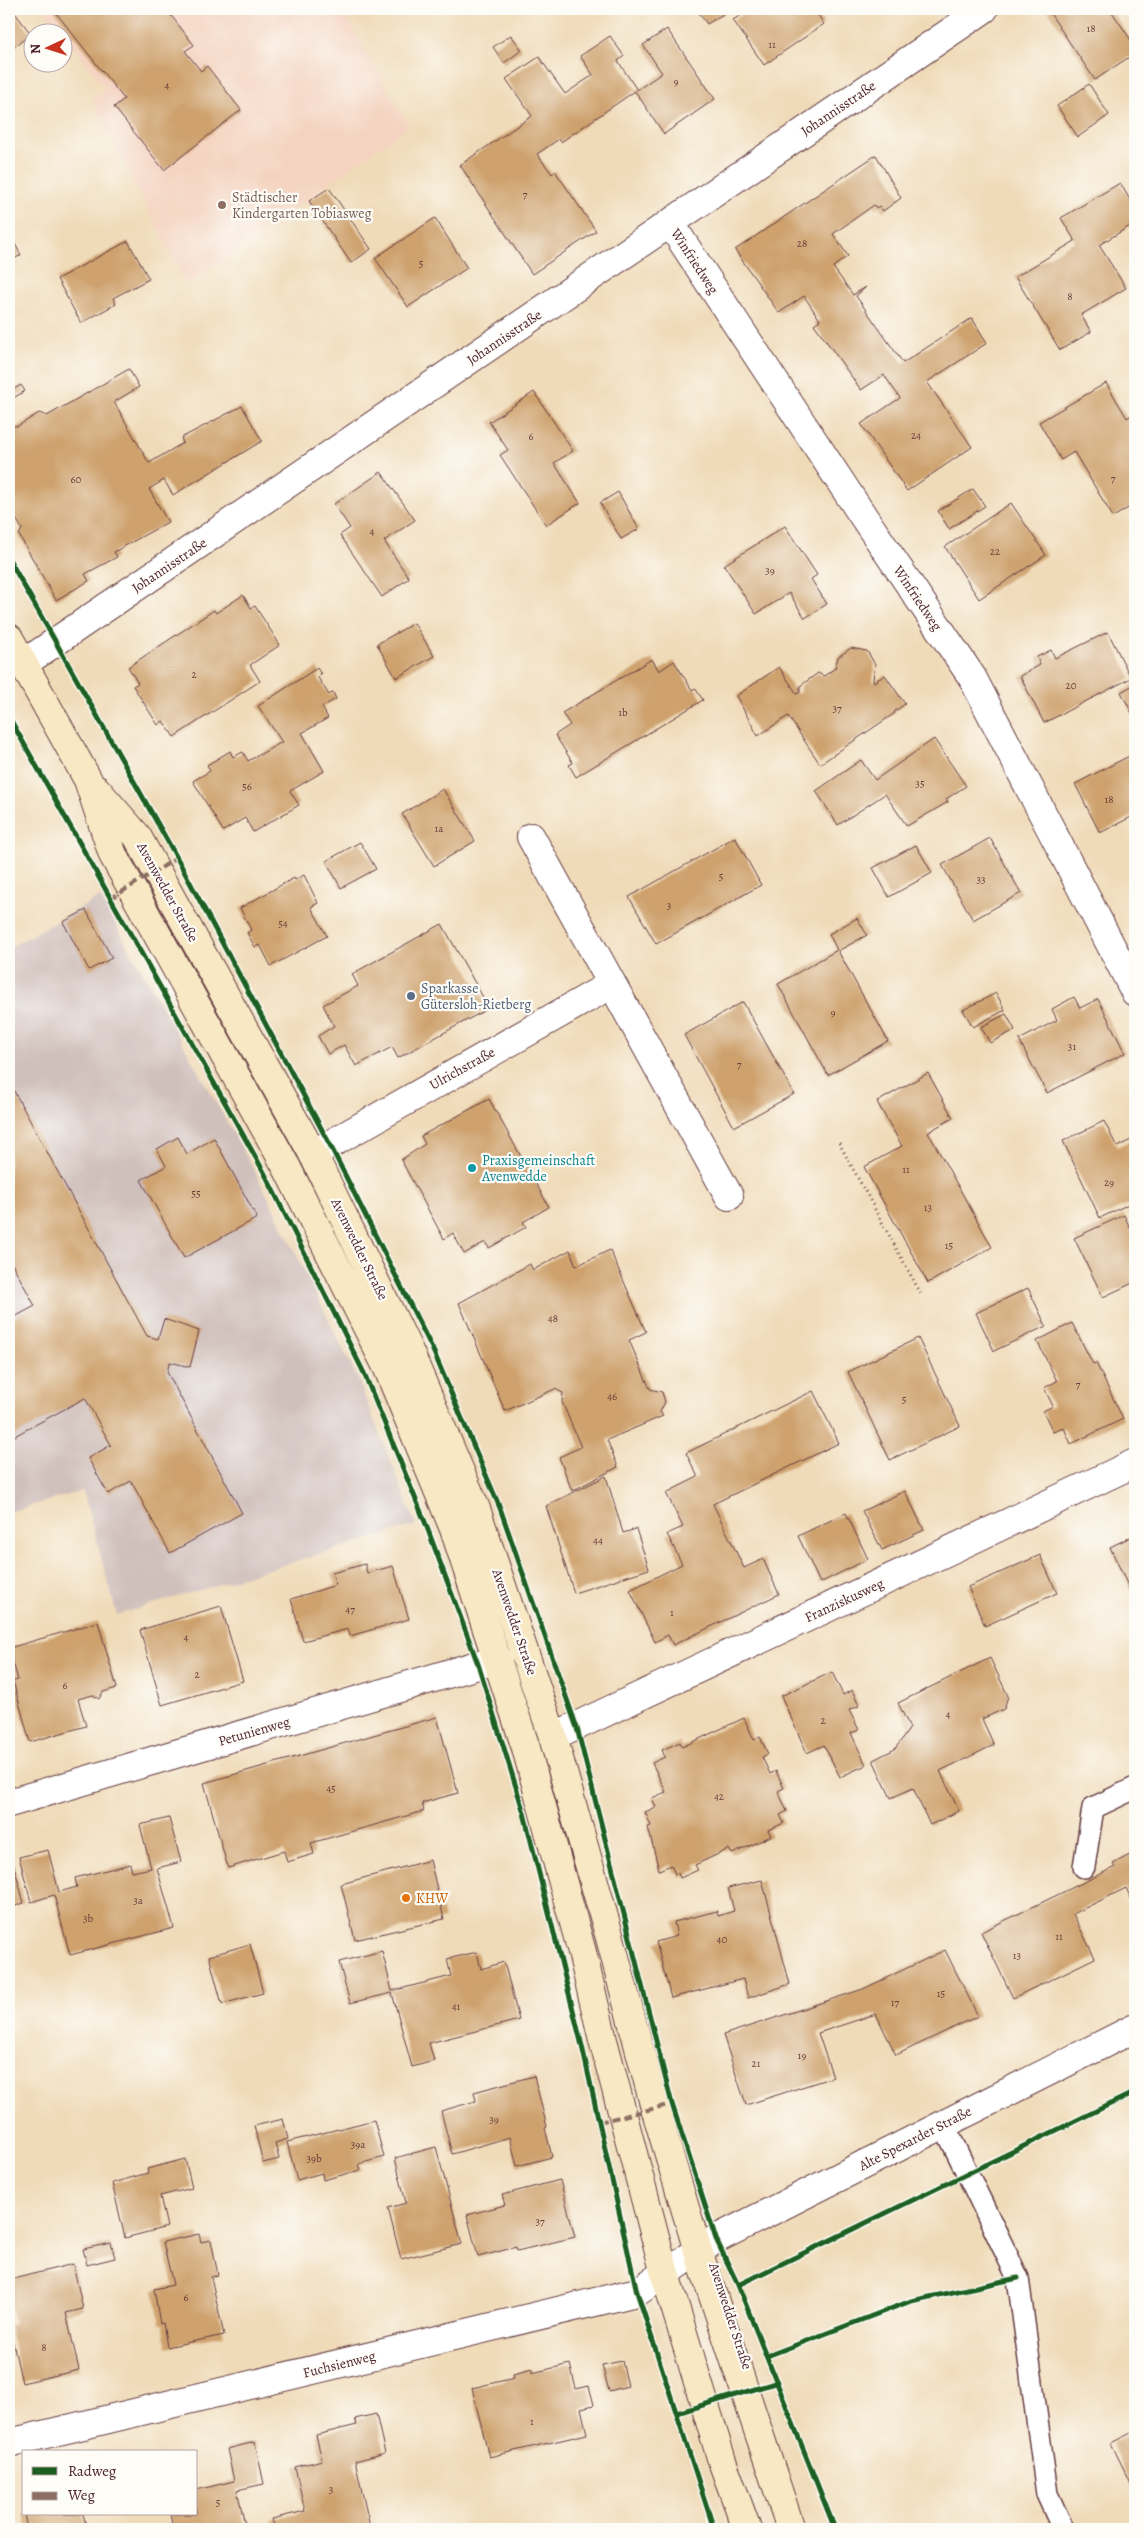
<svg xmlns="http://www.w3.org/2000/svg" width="1144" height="2538" viewBox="0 0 1144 2538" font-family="Alegreya,serif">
<rect width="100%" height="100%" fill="#fdfcf7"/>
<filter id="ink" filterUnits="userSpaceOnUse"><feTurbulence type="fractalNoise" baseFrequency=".02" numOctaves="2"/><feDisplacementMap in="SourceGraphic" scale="10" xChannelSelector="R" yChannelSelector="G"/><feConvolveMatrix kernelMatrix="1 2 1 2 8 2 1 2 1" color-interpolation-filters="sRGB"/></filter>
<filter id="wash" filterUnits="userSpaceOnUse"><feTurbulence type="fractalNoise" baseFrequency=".0096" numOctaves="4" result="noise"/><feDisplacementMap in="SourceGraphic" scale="20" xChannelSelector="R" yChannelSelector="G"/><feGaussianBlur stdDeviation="1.12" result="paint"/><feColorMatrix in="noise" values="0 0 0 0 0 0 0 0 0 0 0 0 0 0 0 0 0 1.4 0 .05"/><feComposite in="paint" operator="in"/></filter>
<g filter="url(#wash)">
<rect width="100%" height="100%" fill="#f0dbb9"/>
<!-- built -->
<path fill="#f4d3c0" d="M44,9H342L409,126L187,285L92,100L106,89Z"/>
<!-- industrial -->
<path fill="#d0c0bc" d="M100,897L258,1177L357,1377L416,1525L117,1615L83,1491L9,1512V948Z"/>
<g id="blocks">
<!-- building -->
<path fill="#cea16d" d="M9,9H12L31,34L9,51Z
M53,9H166L194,45L185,51L201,71L207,66L241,110L164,170L114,107L124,99Z
M696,9H731L707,24Z
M751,9H814L824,24L764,65L733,20Z
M1047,9H1110L1135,46V53L1095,80Z
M667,29L715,99L664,134L635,91L561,142L559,139L537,154L552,174L555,171L596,231L532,274L460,165L532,116L506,79L539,57L565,94L593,75L580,56L610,36L624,56L618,61L637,90L662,73L643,45Z
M511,35L522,50L504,63L493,47Z
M1089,84L1109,115L1078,137L1057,106Z
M876,155L901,198L883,211L879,206L876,208L874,205L833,234L848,256L833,267L853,295L866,287L856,296L903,363L972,318L987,343L927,382L972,447L907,491L861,424L900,398L884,375L861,390L814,324L820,320L804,296L779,313L735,250Z
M1120,183L1135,208V223L1099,245L1126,288L1081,315L1091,332L1060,350L1015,277L1075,241L1061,218Z
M329,188L371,249L351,263L309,201Z
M435,218L467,268L408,307L375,258Z
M9,233L21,255L9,262Z
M128,241L149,279L113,298L116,304L81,323L57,279Z
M129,369L139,387L114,402L149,463L183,443L181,438L242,406L262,441L173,495L164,480L149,489L168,522L114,552L117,557L85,574L89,581L56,600L19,535L22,529L9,506V426H18L39,413L47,416Z
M1106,383L1127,418L1135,413V504L1113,517L1074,452L1061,460L1039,422Z
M21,385L25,391L10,400L9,392Z
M534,392L573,451L554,463L580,503L546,525L500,455L508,450L489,422Z
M381,472L415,520L384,541L409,578L382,597L340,535L350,528L334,504Z
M973,489L985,506L949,529L938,511Z
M618,492L639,529L621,539L600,503Z
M1011,503L1046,555L979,599L945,547Z
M785,526L817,575L811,579L827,604L805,618L789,593L756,614L724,565Z
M243,595L251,608L255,606L280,645L250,665L260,681L174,737L163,721L158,725L133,686L138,683L128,667L214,610L216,613Z
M414,623L434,656L396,678L377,644Z
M1108,632L1131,678L1044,723L1020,676L1040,665L1037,657L1051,650L1055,658Z
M851,648L867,651L875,664L873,680L874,682L885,675L905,704L894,712L895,713L820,764L788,716L758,736L736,696L779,667L797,694L800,692V686L818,673L824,676L835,668L838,657Z
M652,659L659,671L674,661L692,690L695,688L703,700L576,777L569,765L573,763L555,735L570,725L562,713Z
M317,668L321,674L317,676L329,695L333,692L336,699L322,707L328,718L302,733L324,771L290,791L299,805L253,832L245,818L223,831L193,781L210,771L207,765L230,751L233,757L243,752L248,761L282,742L258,706Z
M1135,684V714L1133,715L1121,692Z
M934,739L966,786L946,799L948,802L907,826L885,794L838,825L816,791L861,760L875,780Z
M1135,753V815L1100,833L1075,784Z
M443,789L475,841L434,866L402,814Z
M735,837L761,885L656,944L629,897Z
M990,838L1021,893L973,920L942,865Z
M360,842L376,869L341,888L326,861Z
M916,845L932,873L889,897L873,868Z
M304,875L318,903L311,907L327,936L271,966L260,945L255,947L247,933L251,930L240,908L294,878L295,880Z
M86,910L112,958L89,970L63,922Z
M857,918L867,935L838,951L888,1041L828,1075L778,984L837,950L829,934Z
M442,924L489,1008L398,1058L392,1047L356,1066L344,1045L328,1054L318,1036L334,1026L323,1005L358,986L352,974Z
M996,993L1005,1010L973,1027L963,1010Z
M1074,997L1080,1008L1098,999L1125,1053L1047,1093L1019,1040L1057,1020L1052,1009Z
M743,1002L794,1094L734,1127L684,1035Z
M1006,1014L1015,1030L990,1043L981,1027Z
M928,1073L953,1118L928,1132L992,1247L928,1283L864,1167L902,1146L877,1102Z
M9,1082L147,1336L158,1339L164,1319L199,1331L190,1367L170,1362L167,1372L242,1513L170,1553L131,1481L108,1494L88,1458L111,1445L85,1398L9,1439V1320L35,1306L9,1258Z
M489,1099L549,1207L523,1222L526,1227L489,1248L485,1242L464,1254L453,1233L444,1239L401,1160L425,1144L421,1136Z
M1104,1121L1117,1147L1135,1138V1201L1100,1218L1063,1141Z
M178,1137L187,1154L214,1138L257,1218L184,1258L141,1180L166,1166L157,1149Z
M1124,1215L1135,1238V1282L1103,1297L1074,1238Z
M570,1250L576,1266L610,1250L646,1332L629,1340L650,1389L662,1392L665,1402L660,1412L663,1416L607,1440L618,1467L572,1491L559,1457L581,1447L562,1402L563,1393L555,1389L505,1411L459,1303L530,1264L533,1270Z
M1028,1288L1046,1326L994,1351L976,1313Z
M1072,1323L1093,1364L1096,1363L1123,1419L1071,1444L1064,1428L1053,1432L1043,1411L1053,1406L1044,1388L1057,1381L1037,1341Z
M918,1338L960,1426L890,1460L848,1372Z
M813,1391L839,1443L713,1504L744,1568L763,1559L779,1594L673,1645L668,1635L655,1642L630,1590L682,1564L667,1534L683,1527L666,1493L698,1477L686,1453Z
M606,1476L623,1533L636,1529L649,1569L574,1593L546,1506Z
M905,1491L924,1530L882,1550L862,1511Z
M846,1513L868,1559L820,1583L798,1536Z
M1135,1535V1601L1110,1547Z
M1040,1555L1057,1593L985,1626L968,1587Z
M365,1564L367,1573L393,1566L409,1619L350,1636L348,1629L303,1641L291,1599L336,1585L332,1573Z
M221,1606L243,1681L162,1705L140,1630Z
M98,1622L117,1688L103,1692L99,1699L93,1695L78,1699L86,1726L30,1742L13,1681L18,1680L9,1648Z
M990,1658L1008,1696L1004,1709L982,1719L994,1745L940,1771L959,1811L930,1825L913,1788L891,1798L873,1760L895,1749L910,1728L898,1703Z
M832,1672L843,1695L852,1690L859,1706L849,1710L859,1730L851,1733L866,1765L840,1777L824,1745L807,1753L781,1696Z
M437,1717L458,1793L422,1803L424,1811L311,1843L314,1854L287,1862L284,1851L228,1868L204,1783Z
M744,1718L754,1740L760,1737L768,1754L762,1757L770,1774L776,1771L784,1788L778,1791L787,1811L780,1815L784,1823L768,1830L771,1836L732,1854L729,1849L695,1865L698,1870L680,1878L678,1873L675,1874L671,1865L659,1870L648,1827L651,1826L645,1812L656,1807L652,1798L666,1792L652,1763L665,1757L662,1750L680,1742L682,1747Z
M169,1818L181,1862L157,1868L174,1928L70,1955L54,1895L31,1902L19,1857L48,1850L59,1892L77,1887L75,1878L130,1864L132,1872L151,1868L140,1825Z
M1135,1852V1907L1126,1888L1073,1914L1095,1958L1013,1998L981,1932L1115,1867L1113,1864Z
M430,1860L444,1919L355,1940L341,1884Z
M13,1862L24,1903L9,1908V1863Z
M762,1880L790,1984L748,1998L743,1979L671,1998L656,1942L677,1936L674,1922L717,1911L718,1916L734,1911L728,1888Z
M250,1944L263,1993L222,2004L209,1956Z
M945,1950L978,2016L896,2055L876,2014L818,2033L833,2077L746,2105L723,2035L863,1989Z
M382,1951L392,1991L451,1976L447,1959L477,1952L481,1969L504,1962L519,2020L429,2043L434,2061L412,2067L392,1993L350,2003L339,1962Z
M534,2076L547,2127L545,2128L552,2157L517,2166L510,2137L452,2154L441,2111L476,2101L474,2092Z
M283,2119L288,2139L275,2143L279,2159L263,2163L254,2126Z
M374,2120L384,2157L359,2164L361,2170L323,2180L322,2173L297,2180L287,2142Z
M436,2147L462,2244L401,2259L388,2208L406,2203L395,2158Z
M185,2159L192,2188L160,2196L167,2227L125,2238L112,2183L148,2173L147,2169Z
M560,2180L575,2237L517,2251L516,2247L478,2257L467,2215L505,2205L502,2195Z
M199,2234L201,2242L211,2240L218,2275L211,2277L224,2335L167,2347L163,2323L160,2324L154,2289L173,2285L163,2242Z
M111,2243L115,2258L87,2265L83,2249Z
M73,2264L83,2309L66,2313L79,2370L22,2383L9,2325L14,2324L9,2300V2280Z
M622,2361L628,2386L609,2391L602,2365Z
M570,2364L576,2389L589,2386L594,2405L581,2408L587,2434L489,2457L472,2388L514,2378L513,2374L532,2369V2373Z
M376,2414L385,2453L355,2461L370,2527L361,2529H275L272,2519L305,2511L295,2467L322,2460L316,2435L357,2425L355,2419Z
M1135,2431V2492L1111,2443Z
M255,2442L264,2484L237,2490L246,2529H173L170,2514H196V2490L234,2481L227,2449Z
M24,2514H83L87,2529H27Z"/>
</g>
</g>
<g filter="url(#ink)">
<use href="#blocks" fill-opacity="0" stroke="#633b40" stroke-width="1"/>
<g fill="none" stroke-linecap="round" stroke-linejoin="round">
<defs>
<path id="service" d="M1084,1867L1093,1808L1135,1788
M943,2123L1018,2278L1047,2494L1063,2529"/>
<path id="minor" d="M670,223L863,516L972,677L1135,992
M23,664L984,9
M531,837L729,1196
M313,1154L612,984
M553,1737L1135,1463
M9,1803L498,1659
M9,2443L637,2292L716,2239L1135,2028"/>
<path id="secondary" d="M9,638L88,780L113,855L286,1166L388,1369L454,1529L526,1748L582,1952L603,2040L665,2274L722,2461L747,2529
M97,790L137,836L313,1154L409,1351L476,1509L553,1737L610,1938L655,2108L698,2251L791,2529"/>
</defs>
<!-- service casing -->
<use href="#service" stroke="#633b40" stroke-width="24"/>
<!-- minor casing -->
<use href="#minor" stroke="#633b40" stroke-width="30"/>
<!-- secondary casing -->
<use href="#secondary" stroke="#633b40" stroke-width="30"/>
<!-- path -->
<path stroke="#633b40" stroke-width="3" stroke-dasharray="1 4" stroke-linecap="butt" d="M839,1143L921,1294"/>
<!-- service -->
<use href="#service" stroke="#fff" stroke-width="21"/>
<!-- minor -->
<use href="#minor" stroke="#fff" stroke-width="28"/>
<!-- secondary -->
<use href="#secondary" stroke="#f8e8c3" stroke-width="28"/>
<!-- quiet -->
<path stroke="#8d6e63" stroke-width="4" stroke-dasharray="8 4" stroke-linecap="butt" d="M110,899L177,858
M599,2122L672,2104"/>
<defs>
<path id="cycleway" d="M9,559L177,858L329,1143L432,1348L500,1508L577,1728L672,2104L716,2239L738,2285L835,2529
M9,717L265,1174L364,1373L425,1522L478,1664L524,1813L582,2046L637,2292L714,2529
M738,2285L1135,2092
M767,2356L911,2301L1018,2278
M677,2413L778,2382"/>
</defs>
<!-- cycleway casing -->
<use href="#cycleway" stroke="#fdfcf7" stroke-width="8"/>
<!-- cycleway -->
<use href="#cycleway" stroke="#1b5e20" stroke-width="5"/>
</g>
</g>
<!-- markers -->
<circle fill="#8d6e63" stroke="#fdfcf7" stroke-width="2" cx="222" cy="205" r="5"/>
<circle fill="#5c6f8a" stroke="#fdfcf7" stroke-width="2" cx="411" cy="996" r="5"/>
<circle fill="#0f9aa8" stroke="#fdfcf7" stroke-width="2" cx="472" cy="1168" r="5"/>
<circle fill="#e8710a" stroke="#fdfcf7" stroke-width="2" cx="406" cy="1898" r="5"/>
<g text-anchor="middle" stroke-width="4.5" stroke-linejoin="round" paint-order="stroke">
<!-- number labels -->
<g font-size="11" fill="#6b403c">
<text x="1091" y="32">18</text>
<text x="772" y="48">11</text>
<text x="676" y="85">9</text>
<text x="167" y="89">4</text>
<text x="525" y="198">7</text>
<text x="802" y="247">28</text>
<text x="421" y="267">5</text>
<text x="1070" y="300">8</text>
<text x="916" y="439">24</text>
<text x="531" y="440">6</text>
<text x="1113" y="482">7</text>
<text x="76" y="483">60</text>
<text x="372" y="535">4</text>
<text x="995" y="555">22</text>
<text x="770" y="574">39</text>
<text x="194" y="678">2</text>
<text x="1071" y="689">20</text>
<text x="837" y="712">37</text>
<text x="623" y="716">1b</text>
<text x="920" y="787">35</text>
<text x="247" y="790">56</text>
<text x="1109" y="803">18</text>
<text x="439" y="832">1a</text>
<text x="721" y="880">5</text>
<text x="981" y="883">33</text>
<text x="669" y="909">3</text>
<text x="283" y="927">54</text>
<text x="833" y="1016">9</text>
<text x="1072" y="1050">31</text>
<text x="739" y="1068">7</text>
<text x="906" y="1173">11</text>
<text x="1109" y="1186">29</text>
<text x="196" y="1197">55</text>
<text x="928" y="1211">13</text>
<text x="949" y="1249">15</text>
<text x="553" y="1322">48</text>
<text x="1078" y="1388">7</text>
<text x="612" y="1400">46</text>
<text x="904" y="1403">5</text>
<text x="598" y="1544">44</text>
<text x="350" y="1613">47</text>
<text x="672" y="1616">1</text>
<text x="186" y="1641">4</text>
<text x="197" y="1678">2</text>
<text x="65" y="1689">6</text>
<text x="948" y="1718">4</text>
<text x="823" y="1724">2</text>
<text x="331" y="1792">45</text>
<text x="719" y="1800">42</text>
<text x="138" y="1904">3a</text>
<text x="88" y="1922">3b</text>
<text x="1059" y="1940">11</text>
<text x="722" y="1943">40</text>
<text x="1017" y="1959">13</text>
<text x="941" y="1997">15</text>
<text x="895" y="2006">17</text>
<text x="456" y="2010">41</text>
<text x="802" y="2059">19</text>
<text x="756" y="2067">21</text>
<text x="494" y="2123">39</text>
<text x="358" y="2148">39a</text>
<text x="314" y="2162">39b</text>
<text x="540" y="2225">37</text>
<text x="186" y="2301">6</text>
<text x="44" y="2351">8</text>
<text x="532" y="2425">1</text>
<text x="331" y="2493">3</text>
<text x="218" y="2506">5</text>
</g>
<!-- street labels -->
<g font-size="14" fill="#4a1f2b" stroke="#fdfcf7">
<text transform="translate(838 108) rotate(-34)" y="5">Johannisstraße</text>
<text transform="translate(695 261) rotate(57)" y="5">Winfriedweg</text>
<text transform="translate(504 337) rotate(-34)" y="5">Johannisstraße</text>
<text transform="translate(169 565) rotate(-34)" y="5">Johannisstraße</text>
<text transform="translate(918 598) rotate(56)" y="5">Winfriedweg</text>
<text transform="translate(168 892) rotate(61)" y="5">Avenwedder Straße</text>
<text transform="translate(462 1068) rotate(-29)" y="5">Ulrichstraße</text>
<text transform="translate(360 1249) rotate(64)" y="5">Avenwedder Straße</text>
<text transform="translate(844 1600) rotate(-25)" y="5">Franziskusweg</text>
<text transform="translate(515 1622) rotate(71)" y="5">Avenwedder Straße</text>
<text transform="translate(254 1731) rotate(-16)" y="5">Petunienweg</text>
<text transform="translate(915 2138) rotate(-27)" y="5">Alte Spexarder Straße</text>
<text transform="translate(731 2316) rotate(72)" y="5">Avenwedder Straße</text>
<text transform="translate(339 2364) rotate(-14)" y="5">Fuchsienweg</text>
</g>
<!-- education labels -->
<g font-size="14" fill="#785e54" stroke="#fdfcf7" text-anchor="start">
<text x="232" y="202">Städtischer<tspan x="232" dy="16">Kindergarten Tobiasweg</tspan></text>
</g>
<!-- service labels -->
<g font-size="14" fill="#4e5e75" stroke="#fdfcf7" text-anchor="start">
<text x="421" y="993">Sparkasse<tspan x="421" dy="16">Gütersloh-Rietberg</tspan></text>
</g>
<!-- culture labels -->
<g font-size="14" fill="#0d838f" stroke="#fdfcf7" text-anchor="start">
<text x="482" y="1165">Praxisgemeinschaft<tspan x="482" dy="16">Avenwedde</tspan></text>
</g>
<!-- food labels -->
<g font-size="14" fill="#c56008" stroke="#fdfcf7" text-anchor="start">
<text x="416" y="1903">KHW</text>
</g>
</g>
<!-- margin -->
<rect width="1144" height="2538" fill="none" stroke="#fdfcf7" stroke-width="30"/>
<!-- legend -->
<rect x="22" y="2450" width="175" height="65" fill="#fdfcf7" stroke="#b5a4a5"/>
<rect x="32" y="2467" width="25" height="8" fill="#1b5e20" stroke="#b5a4a5"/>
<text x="68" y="2476" font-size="15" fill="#4a1f2b">Radweg</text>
<rect x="32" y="2492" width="25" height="8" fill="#8d6e63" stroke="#b5a4a5"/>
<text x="68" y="2500" font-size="15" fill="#4a1f2b">Weg</text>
<!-- north arrow -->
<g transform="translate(48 48) rotate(266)"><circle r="24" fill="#fdfcf7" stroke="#b5a4a5"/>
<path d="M0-4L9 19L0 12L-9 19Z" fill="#c8321e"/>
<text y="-8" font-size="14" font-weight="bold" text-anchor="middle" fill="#4a1f2b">N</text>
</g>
</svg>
